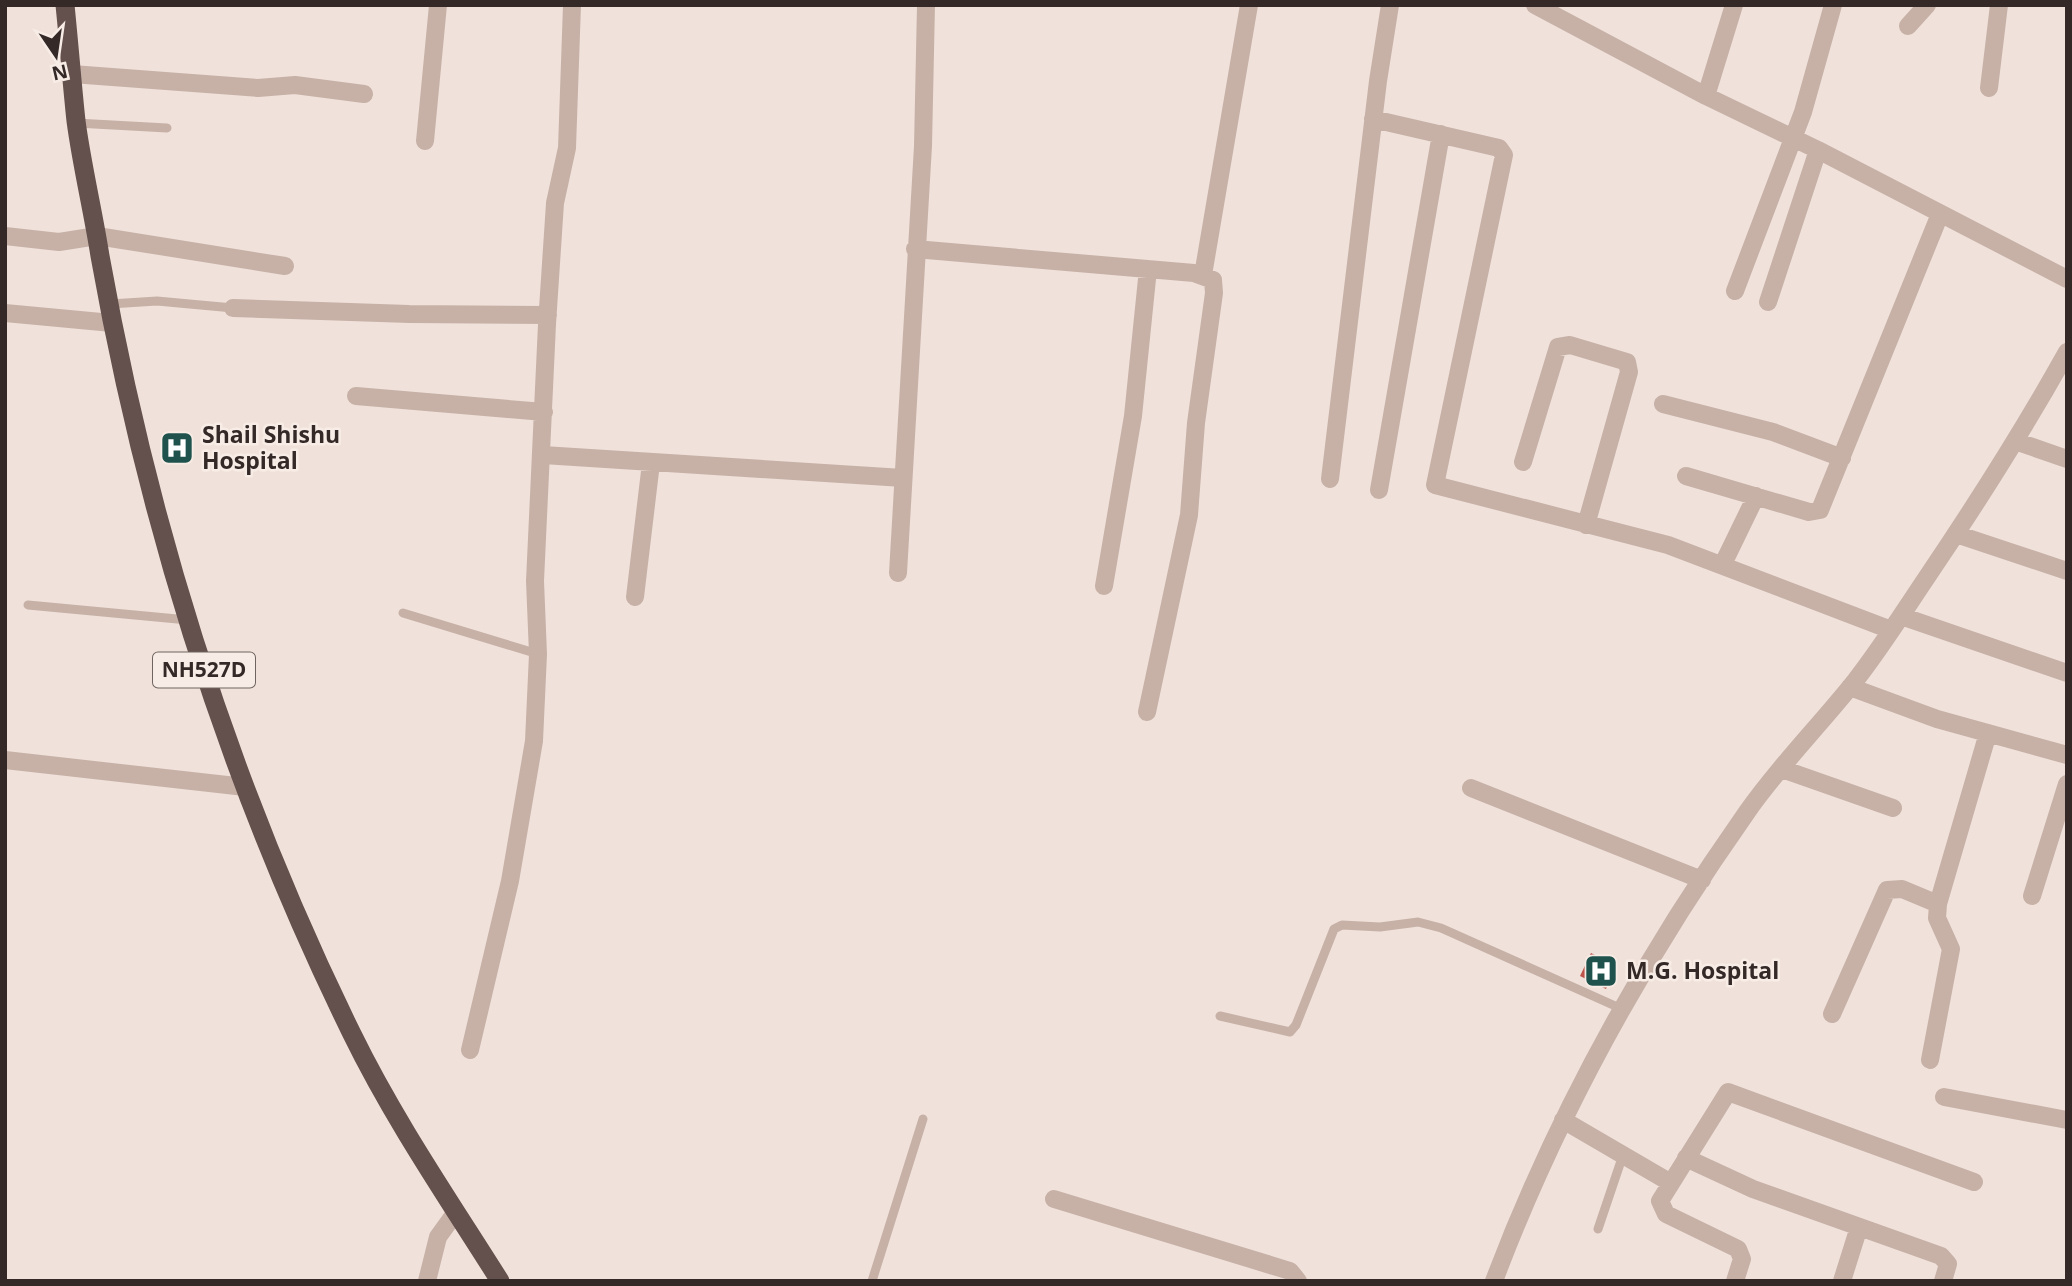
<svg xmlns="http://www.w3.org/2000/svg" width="2072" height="1286" viewBox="0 0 2072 1286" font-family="'Open Sans',sans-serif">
<rect width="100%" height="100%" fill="#f0e2db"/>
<!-- building -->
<path fill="#bd544b" d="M1591,953L1617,966L1606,989L1580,976Z"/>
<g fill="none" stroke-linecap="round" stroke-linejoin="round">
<!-- service -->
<path stroke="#c7b1a7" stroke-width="9" d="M76,123L167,128
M110,304L157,301L233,308
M28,605L188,620
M403,613L538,654
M1220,1016L1290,1032L1296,1025L1334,929L1342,925L1380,927L1418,922L1441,928L1622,1009
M1598,1229L1623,1155
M872,1281L923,1119"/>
<!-- minor -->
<path stroke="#c7b1a7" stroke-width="18" d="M1535,5L1706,96L1818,150L2067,279
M1908,26L1927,5
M72,74L258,88L295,85L364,94
M1989,88L1999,5
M1706,96L1734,5
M1373,119L1499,148L1504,155L1435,485L1668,545L1891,630
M425,141L438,5
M5,236L59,242L97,236L285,266
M915,249L1194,273L1213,280L1214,293L1196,423L1189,515L1147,712
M1203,275L1249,5
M1735,291L1803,112L1833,5
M1768,302L1818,150
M233,308L409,314L548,315
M5,313L112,323
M356,396L544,412
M1663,404L1773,432L1842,458
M2015,441L2067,459
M543,455L903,478
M1523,462L1558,347L1570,345L1627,362L1629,372L1586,525
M1686,476L1809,512L1820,510L1940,214
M1330,479L1378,81L1390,5
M1379,490L1441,134
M1956,534L2067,571
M1723,564L1756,496
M898,573L923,146L926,5
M1104,586L1133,416L1148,269
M635,597L651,463
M1901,616L2067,673
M1850,687L1937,719L2067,755
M5,760L245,787
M1782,769L1893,808
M1471,788L1702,880
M2032,896L2067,784
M1832,1014L1887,890L1902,889L1938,904
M470,1050L510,881L534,741L538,654L535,581L547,324L555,203L567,148L572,5
M1930,1060L1951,949L1937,918L1938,904L1988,733
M1944,1097L2067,1120
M1563,1120L1671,1183
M1686,1158L1753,1189L1941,1256L1948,1264L1943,1281
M1054,1199L1290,1271L1298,1281
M427,1281L438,1237L456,1212
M1494,1281C1557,1114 1644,958 1747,812C1779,766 1820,725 1855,681C1881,648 1904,611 1927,577C1977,503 2024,429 2067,352
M1735,1281L1742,1259L1738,1249L1666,1214L1660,1201L1728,1092L1974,1182
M1842,1281L1859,1227"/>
<!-- trunk -->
<path stroke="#64504c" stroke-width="19" d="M65,5C69,44 72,83 76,121C82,166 93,211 100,256C148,526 231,788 352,1034C394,1120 449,1200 500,1281"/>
</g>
<!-- icons -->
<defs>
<symbol id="hospital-square" viewBox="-11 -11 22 22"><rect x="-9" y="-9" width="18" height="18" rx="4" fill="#20524d" stroke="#f8ede6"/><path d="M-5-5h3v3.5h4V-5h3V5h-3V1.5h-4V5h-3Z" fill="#fff"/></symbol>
</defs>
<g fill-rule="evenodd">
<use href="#hospital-square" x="158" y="429" width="38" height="38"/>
<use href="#hospital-square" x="1582" y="952" width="38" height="38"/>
</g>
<g text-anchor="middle" stroke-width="5" stroke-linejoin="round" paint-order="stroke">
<!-- shield labels -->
<rect fill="#f8ede6" stroke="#6f6460" stroke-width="2" x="153" y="652.5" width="102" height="35" rx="5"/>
<g font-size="21" font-weight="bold" fill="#342927">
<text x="204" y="677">NH527D</text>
</g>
<!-- poi labels -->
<g font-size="23" font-weight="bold" fill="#342927" stroke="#f8ede6" text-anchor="start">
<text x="202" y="443">Shail Shishu<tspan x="202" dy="26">Hospital</tspan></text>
<text x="1626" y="979">M.G. Hospital</text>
</g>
</g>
<!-- border -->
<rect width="2072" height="1286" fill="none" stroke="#342927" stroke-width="14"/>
<!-- north arrow -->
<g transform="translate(56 56) rotate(167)" stroke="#f8ede6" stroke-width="5" paint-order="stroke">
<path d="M0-5L12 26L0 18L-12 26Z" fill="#342927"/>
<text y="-10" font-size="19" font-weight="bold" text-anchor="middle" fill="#342927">N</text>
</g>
</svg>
